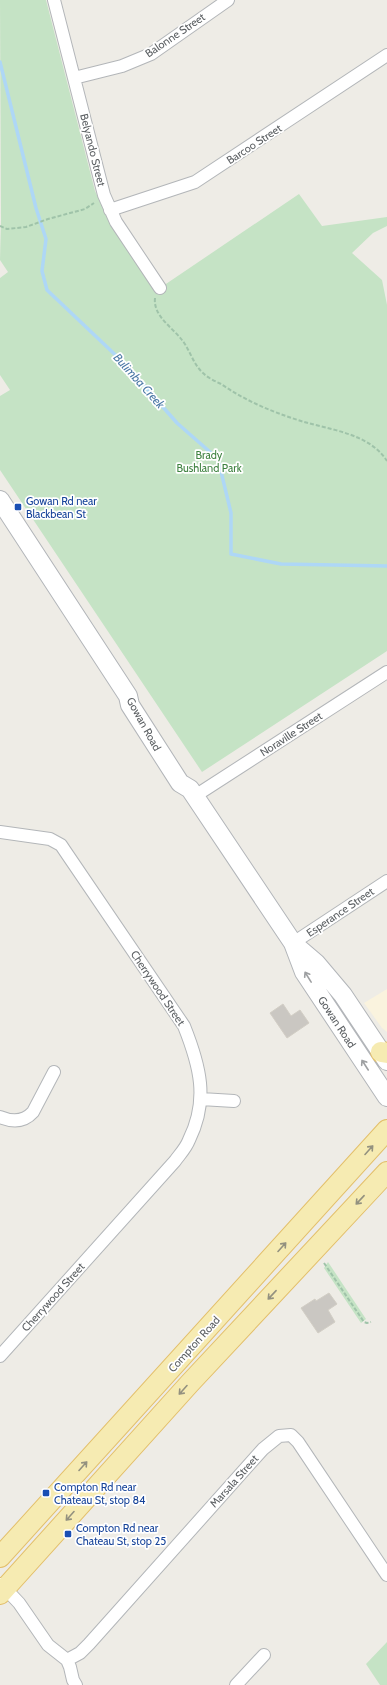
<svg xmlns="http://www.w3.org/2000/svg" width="387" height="1685" viewBox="0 0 387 1685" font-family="Cabin,sans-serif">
<rect width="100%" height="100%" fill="#eeece6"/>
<!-- commercial -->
<path fill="#faf3de" d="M387,989V1032L382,1028L364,1003Z"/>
<!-- green -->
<path fill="#c5e3c5" d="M0,0H46L95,191L108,218L157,290L299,194L322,226L387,217V226L373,233L352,253L382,280L387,305V651L202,772L0,470V396L10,390L0,375V278L8,272L0,260L1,220Z
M328,1262L366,1319L361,1323L324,1268Z
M387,1642V1685H380L366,1664Z"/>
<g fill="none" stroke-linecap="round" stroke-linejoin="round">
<!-- stream -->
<path stroke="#aed7f6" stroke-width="3.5" d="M0,62L36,208L46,239L42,271L47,290L126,365L177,423L218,459L231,513V554L281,564L387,566"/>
</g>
<!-- building -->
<path fill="#cac7c2" stroke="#d2cec5" d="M283,1004L291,1016L300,1010L309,1023L287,1038L270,1013Z
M329,1293L337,1304L328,1310L335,1322L318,1333L301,1308L315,1299L316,1301Z"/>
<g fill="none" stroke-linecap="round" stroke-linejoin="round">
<defs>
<path id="minor" d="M54,0L104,195L116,222L160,288
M74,78L122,66L151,54L228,0
M110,210L195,182L387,55
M195,796L387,672
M0,832L50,839L61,845L65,851L184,1026C200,1066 209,1100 189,1140C186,1148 180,1154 175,1161L0,1356
M293,943L387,881
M201,1099L234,1101
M0,1117C12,1122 24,1122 33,1112L54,1072
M1,1584L19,1603L48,1645L67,1660L70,1667L73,1680L76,1685
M67,1660L80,1653L89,1644L263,1449L279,1436L291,1435L298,1442L387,1575
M236,1685L264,1655"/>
<path id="secondary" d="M0,500L128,696L130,705L180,783L190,789L293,943L304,972L387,1097
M295,945L316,963L343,995L387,1061"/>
<path id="primary" d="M381,1052L387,1053
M0,1557L387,1130
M0,1594L190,1383L387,1172"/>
</defs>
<!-- minor casing -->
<use href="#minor" stroke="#b3b6b9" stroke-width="14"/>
<!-- secondary casing -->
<use href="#secondary" stroke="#b2b5b9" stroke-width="20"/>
<!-- primary casing -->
<use href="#primary" stroke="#e3bf6a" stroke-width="22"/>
<!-- path -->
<path stroke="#9fc3a9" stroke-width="2" stroke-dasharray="4 2" stroke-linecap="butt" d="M0,226L7,229L26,227L48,219L85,209L94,203
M155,298C153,316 172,327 182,340C190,350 193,364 203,373C208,378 215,381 221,384C246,401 272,412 301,421C330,430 369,433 387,461
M324,1263L364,1322L367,1323L371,1322"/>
<!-- minor -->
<use href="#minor" stroke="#fff" stroke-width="12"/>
<!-- secondary -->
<use href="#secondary" stroke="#fff" stroke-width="18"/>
<!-- primary -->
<use href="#primary" stroke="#f6ebb2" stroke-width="20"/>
</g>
<!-- one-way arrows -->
<defs><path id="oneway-shaft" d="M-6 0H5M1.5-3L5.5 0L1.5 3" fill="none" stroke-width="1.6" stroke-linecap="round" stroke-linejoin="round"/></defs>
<g stroke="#9ea0a2">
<use href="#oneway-shaft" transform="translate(308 977) rotate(-122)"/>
<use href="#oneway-shaft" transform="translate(365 1065) rotate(-123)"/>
</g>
<g stroke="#93917f">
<use href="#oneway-shaft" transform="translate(369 1150) rotate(-48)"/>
<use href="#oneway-shaft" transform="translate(360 1200) rotate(133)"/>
<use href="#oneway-shaft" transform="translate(282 1247) rotate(-48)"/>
<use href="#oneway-shaft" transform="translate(272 1295) rotate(133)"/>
<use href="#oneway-shaft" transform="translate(183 1390) rotate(132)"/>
<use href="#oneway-shaft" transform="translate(83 1466) rotate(-48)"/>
<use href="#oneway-shaft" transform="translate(70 1516) rotate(132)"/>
</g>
<!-- markers -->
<g fill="#1a4fb4" stroke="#fff" stroke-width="1.5">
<rect x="14" y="503" width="8" height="8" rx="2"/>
<rect x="42" y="1489" width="8" height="8" rx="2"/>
<rect x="64" y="1530" width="8" height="8" rx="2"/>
</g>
<g text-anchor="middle" stroke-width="3.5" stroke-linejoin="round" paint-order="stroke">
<!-- street labels -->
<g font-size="11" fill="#5d6164" stroke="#fff">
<text transform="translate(175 35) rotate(-34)" y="4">Balonne Street</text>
<text transform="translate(254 144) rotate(-33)" y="4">Barcoo Street</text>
<text transform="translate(93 150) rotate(76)" y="4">Belyando Street</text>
<text transform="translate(144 724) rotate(61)" y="4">Gowan Road</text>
<text transform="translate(291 734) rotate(-33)" y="4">Noraville Street</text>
<text transform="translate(340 912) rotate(-34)" y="4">Esperance Street</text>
<text transform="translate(158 988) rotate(56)" y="4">Cherrywood Street</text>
<text transform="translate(337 1022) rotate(57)" y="4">Gowan Road</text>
<text transform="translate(53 1297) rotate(-48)" y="4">Cherrywood Street</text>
<text transform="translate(194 1344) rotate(-48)" y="4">Compton Road</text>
<text transform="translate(234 1481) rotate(-48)" y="4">Marsala Street</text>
</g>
<!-- park labels -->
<g font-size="11" fill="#3f8241" stroke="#fff">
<text x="209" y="459">Brady<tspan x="209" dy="13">Bushland Park</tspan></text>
</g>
<!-- transit labels -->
<g font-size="11" fill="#164399" stroke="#fff" text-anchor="start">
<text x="26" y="505">Gowan Rd near<tspan x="26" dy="13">Blackbean St</tspan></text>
<text x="54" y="1491">Compton Rd near<tspan x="54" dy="13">Chateau St, stop 84</tspan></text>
<text x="76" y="1532">Compton Rd near<tspan x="76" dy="13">Chateau St, stop 25</tspan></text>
</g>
<!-- water labels -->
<g font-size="12" font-style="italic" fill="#4c79a6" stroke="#fff">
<text transform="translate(139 381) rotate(48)" y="4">Bulimba Creek</text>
</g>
</g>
</svg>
